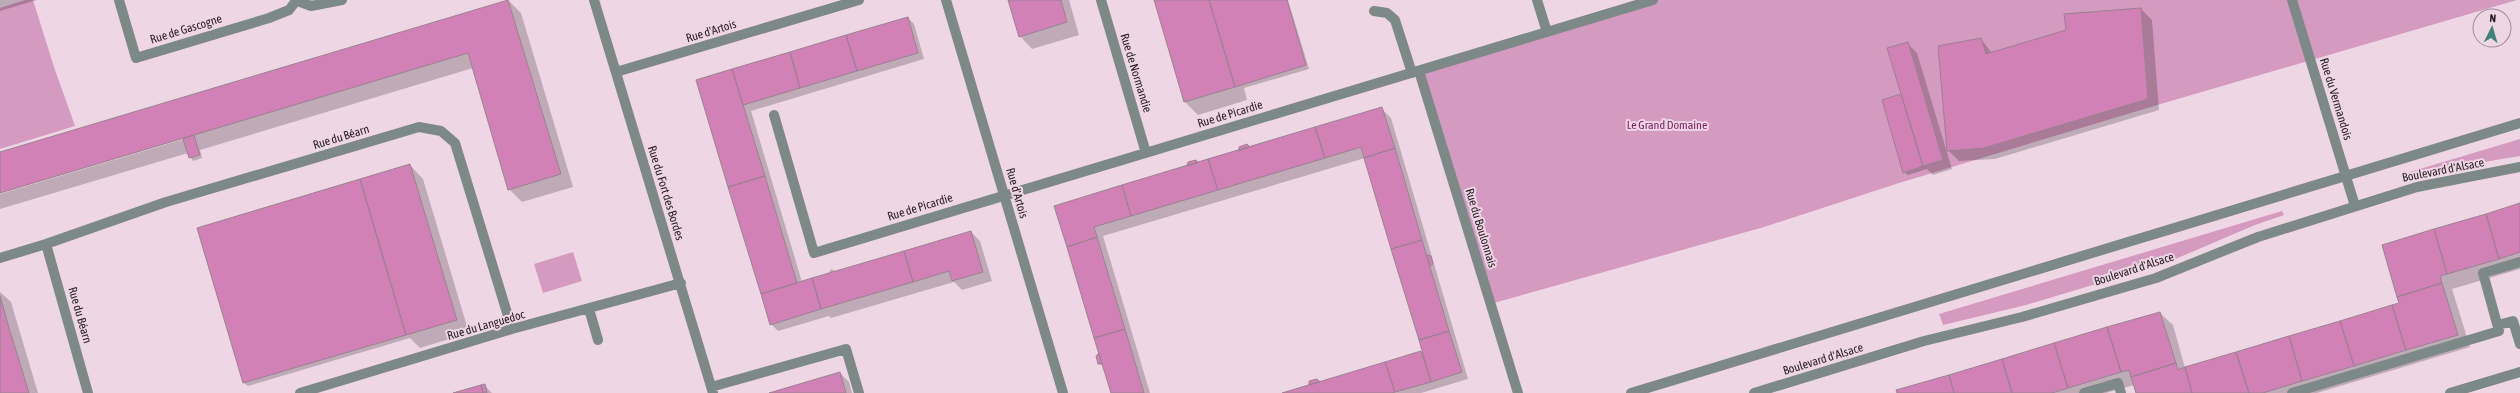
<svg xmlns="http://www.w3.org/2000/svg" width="2520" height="393" viewBox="0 0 2520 393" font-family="'Asap Condensed',sans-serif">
<rect width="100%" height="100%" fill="#efd6e5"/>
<!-- green -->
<path fill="#d59ac0" d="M25,0H33L54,67L75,126L0,149V8Z
M1653,0H2517L2164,103L1899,183L1764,227L1490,304L1419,71Z
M2520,139V156L2430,171L2405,179L2403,174Z
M2282,211L2284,215L2255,225L2166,263L2026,305L1943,325L1939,314Z
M573,252L582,281L543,293L534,264Z"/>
<!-- shadow -->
<path fill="#0003" d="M0,0H37L0,11Z
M1009,0H1069L1079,35L1032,49L1020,36Z
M1155,0H1288L1309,69L1244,88L1247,100L1198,115L1185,102Z
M509,1L521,13L573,187L522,202L509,189L473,68L200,150L202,158L193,161L188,153L0,209V194L194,136L193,134L0,192V153Z
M2141,9L2152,20L2159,110L1995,159L1959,161L1948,150L1981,39L1992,53Z
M908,18L914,24L924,59L751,111L802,282L828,274L831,269L837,272L971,232L980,241L992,281L962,290L954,282L831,318L829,316L778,331L771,324L697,81Z
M1908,44L1917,53L1952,169L1933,175L1927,169L1908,175L1904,172L1883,101L1902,95Z
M1382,109L1391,118L1468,379L1421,393H1285L1423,352L1365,158L1103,236L1150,393H1112L1104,367L1099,363L1100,354L1056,206Z
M410,165L423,179L469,333L420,348L410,338L248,386L244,383L198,228Z
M2520,204V269L2452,289L2470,347L2317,393H2137L2134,385L2106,393H1898L2160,313L2173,325L2185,368L2401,304Z
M0,292L11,302L38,393H0Z
M840,373L849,382L852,393H772Z
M484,385L492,393H456Z"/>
<!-- building -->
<path fill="#d181b6" stroke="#998290" d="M508,0L561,174L508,190L468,53L0,193V152Z
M1008,0H1061L1067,22L1019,37Z
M1154,0H1209L1235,87L1184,102Z
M1209,0H1287L1306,65L1235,87Z
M2141,8L2148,99L1984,148L1947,151L1938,46L1981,38L1986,54L2066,30L2064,14Z
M908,17L918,53L857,71L846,35Z
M846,35L857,71L800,88L790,52Z
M1908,42L1943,160L1923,166L1887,48Z
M790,52L800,88L743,105L732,69Z
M732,69L765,176L728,187L696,80Z
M1901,94L1923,166L1903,173L1882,100Z
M1382,107L1395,148L1364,158L1361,147L1325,158L1315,127Z
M1315,127L1325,158L1218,190L1208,159Z
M194,135L200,155L189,158L183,139Z
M1247,144L1250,147L1239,151V147Z
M1395,148L1422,240L1391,249L1364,158Z
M1208,159L1218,190L1131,216L1122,185Z
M1196,160L1198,163L1187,166L1188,162Z
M410,164L457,320L406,335L360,179Z
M765,176L797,283L761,294L728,187Z
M360,179L406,335L243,383L197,228Z
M1122,185L1131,216L1094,227L1097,237L1067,247L1054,206Z
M2520,203V252L2499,259L2486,214Z
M2486,214L2499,259L2447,274L2434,229Z
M2434,229L2447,274L2440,276L2442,283L2397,297L2382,245Z
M971,231L983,272L952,281L949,271L913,282L904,251Z
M1097,237L1125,329L1094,338L1067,247Z
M1422,240L1449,331L1419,340L1391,249Z
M904,251L913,282L821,309L812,278Z
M1427,255L1431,256L1433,264L1430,266Z
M812,278L821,309L770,325L761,294Z
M2442,283L2458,335L2406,350L2392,305L2399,303L2397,297Z
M0,296L9,328L29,393H0Z
M2392,305L2406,350L2354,366L2340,321Z
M2160,312L2176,363L2131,377L2129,370L2121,372L2107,327Z
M2340,321L2354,366L2302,381L2289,336Z
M2107,327L2121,372L2068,388L2054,343Z
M1125,329L1144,393H1111L1094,338Z
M1449,331L1462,372L1431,382L1419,340Z
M2289,336L2302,381L2263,393H2249L2236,352Z
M2054,343L2068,388L2052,393H2012L2002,359Z
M1421,351L1431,382L1395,392L1385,362Z
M2236,352L2249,393H2192L2185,367Z
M1099,353L1102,364H1098L1096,356Z
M2002,359L2012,393H1954L1949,375Z
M1385,362L1395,392L1392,393H1282Z
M2176,363L2178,370L2185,367L2192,393H2136L2131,377Z
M840,372L846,393H769Z
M1949,375L1954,393H1897L1896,390Z
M1317,379L1320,382L1309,385V381Z
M485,384L487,393H483L481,385Z
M481,385L483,393H453Z"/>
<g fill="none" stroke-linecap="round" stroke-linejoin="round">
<!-- minor -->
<path stroke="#7c8986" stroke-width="10" d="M119,0L136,58L269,18L289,10L296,1
M295,0L311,6L342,0
M594,0L713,393
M946,0L1063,393
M1101,0L1146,153
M1537,0L1547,32
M2292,0L2355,206
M1374,11L1387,13L1395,20L1412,73
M1419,71L1518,393
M616,72L859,0
M774,115L814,253L1653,0
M46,244L88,393
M0,258L46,244L166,202L419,127L441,131L455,143L512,329
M589,309L598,340
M2498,325L2513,321L2520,344
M711,387L846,349L859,393
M300,393L512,329L681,283
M1631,393L2520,123
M1754,393L1924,341L2022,317L2156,278L2258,237L2417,187L2520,167
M2084,393L2118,383L2121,393
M2292,393L2499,331L2483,273L2520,262
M2450,393L2520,372"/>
</g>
<g text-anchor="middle" stroke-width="4" stroke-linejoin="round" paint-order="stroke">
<!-- street labels -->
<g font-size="12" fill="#261d22" stroke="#efd6e5">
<text transform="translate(186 29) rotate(-17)" y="4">Rue de Gascogne</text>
<text transform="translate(711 31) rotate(-17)" y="4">Rue d'Artois</text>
<text transform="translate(1136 73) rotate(73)" y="4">Rue de Normandie</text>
<text transform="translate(2336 99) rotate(73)" y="4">Rue du Vermandois</text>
<text transform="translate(1230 114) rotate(-17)" y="4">Rue de Picardie</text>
<text transform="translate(341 137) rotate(-17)" y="4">Rue du Béarn</text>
<text transform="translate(2443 170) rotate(-11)" y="4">Boulevard d'Alsace</text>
<text transform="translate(666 193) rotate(73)" y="4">Rue du Fort des Bordes</text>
<text transform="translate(1017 193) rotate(74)" y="4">Rue d'Artois</text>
<text transform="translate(920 207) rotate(-17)" y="4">Rue de Picardie</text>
<text transform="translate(1481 228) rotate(73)" y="4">Rue du Boulonnais</text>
<text transform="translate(2134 269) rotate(-18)" y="4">Boulevard d'Alsace</text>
<text transform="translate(80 315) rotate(74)" y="4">Rue du Béarn</text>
<text transform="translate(486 325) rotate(-16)" y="4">Rue du Languedoc</text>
<text transform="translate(1823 359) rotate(-17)" y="4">Boulevard d'Alsace</text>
</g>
<!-- park labels -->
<g font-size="12" fill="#7d1e64" stroke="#efd6e5">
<text x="1667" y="129">Le Grand Domaine</text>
</g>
</g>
<!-- north arrow -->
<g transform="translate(2492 28) rotate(5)"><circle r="19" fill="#efd6e5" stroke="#9f8c97"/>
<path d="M0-3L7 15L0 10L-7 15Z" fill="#3e8379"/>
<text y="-6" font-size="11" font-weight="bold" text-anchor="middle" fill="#261d22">N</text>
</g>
</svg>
